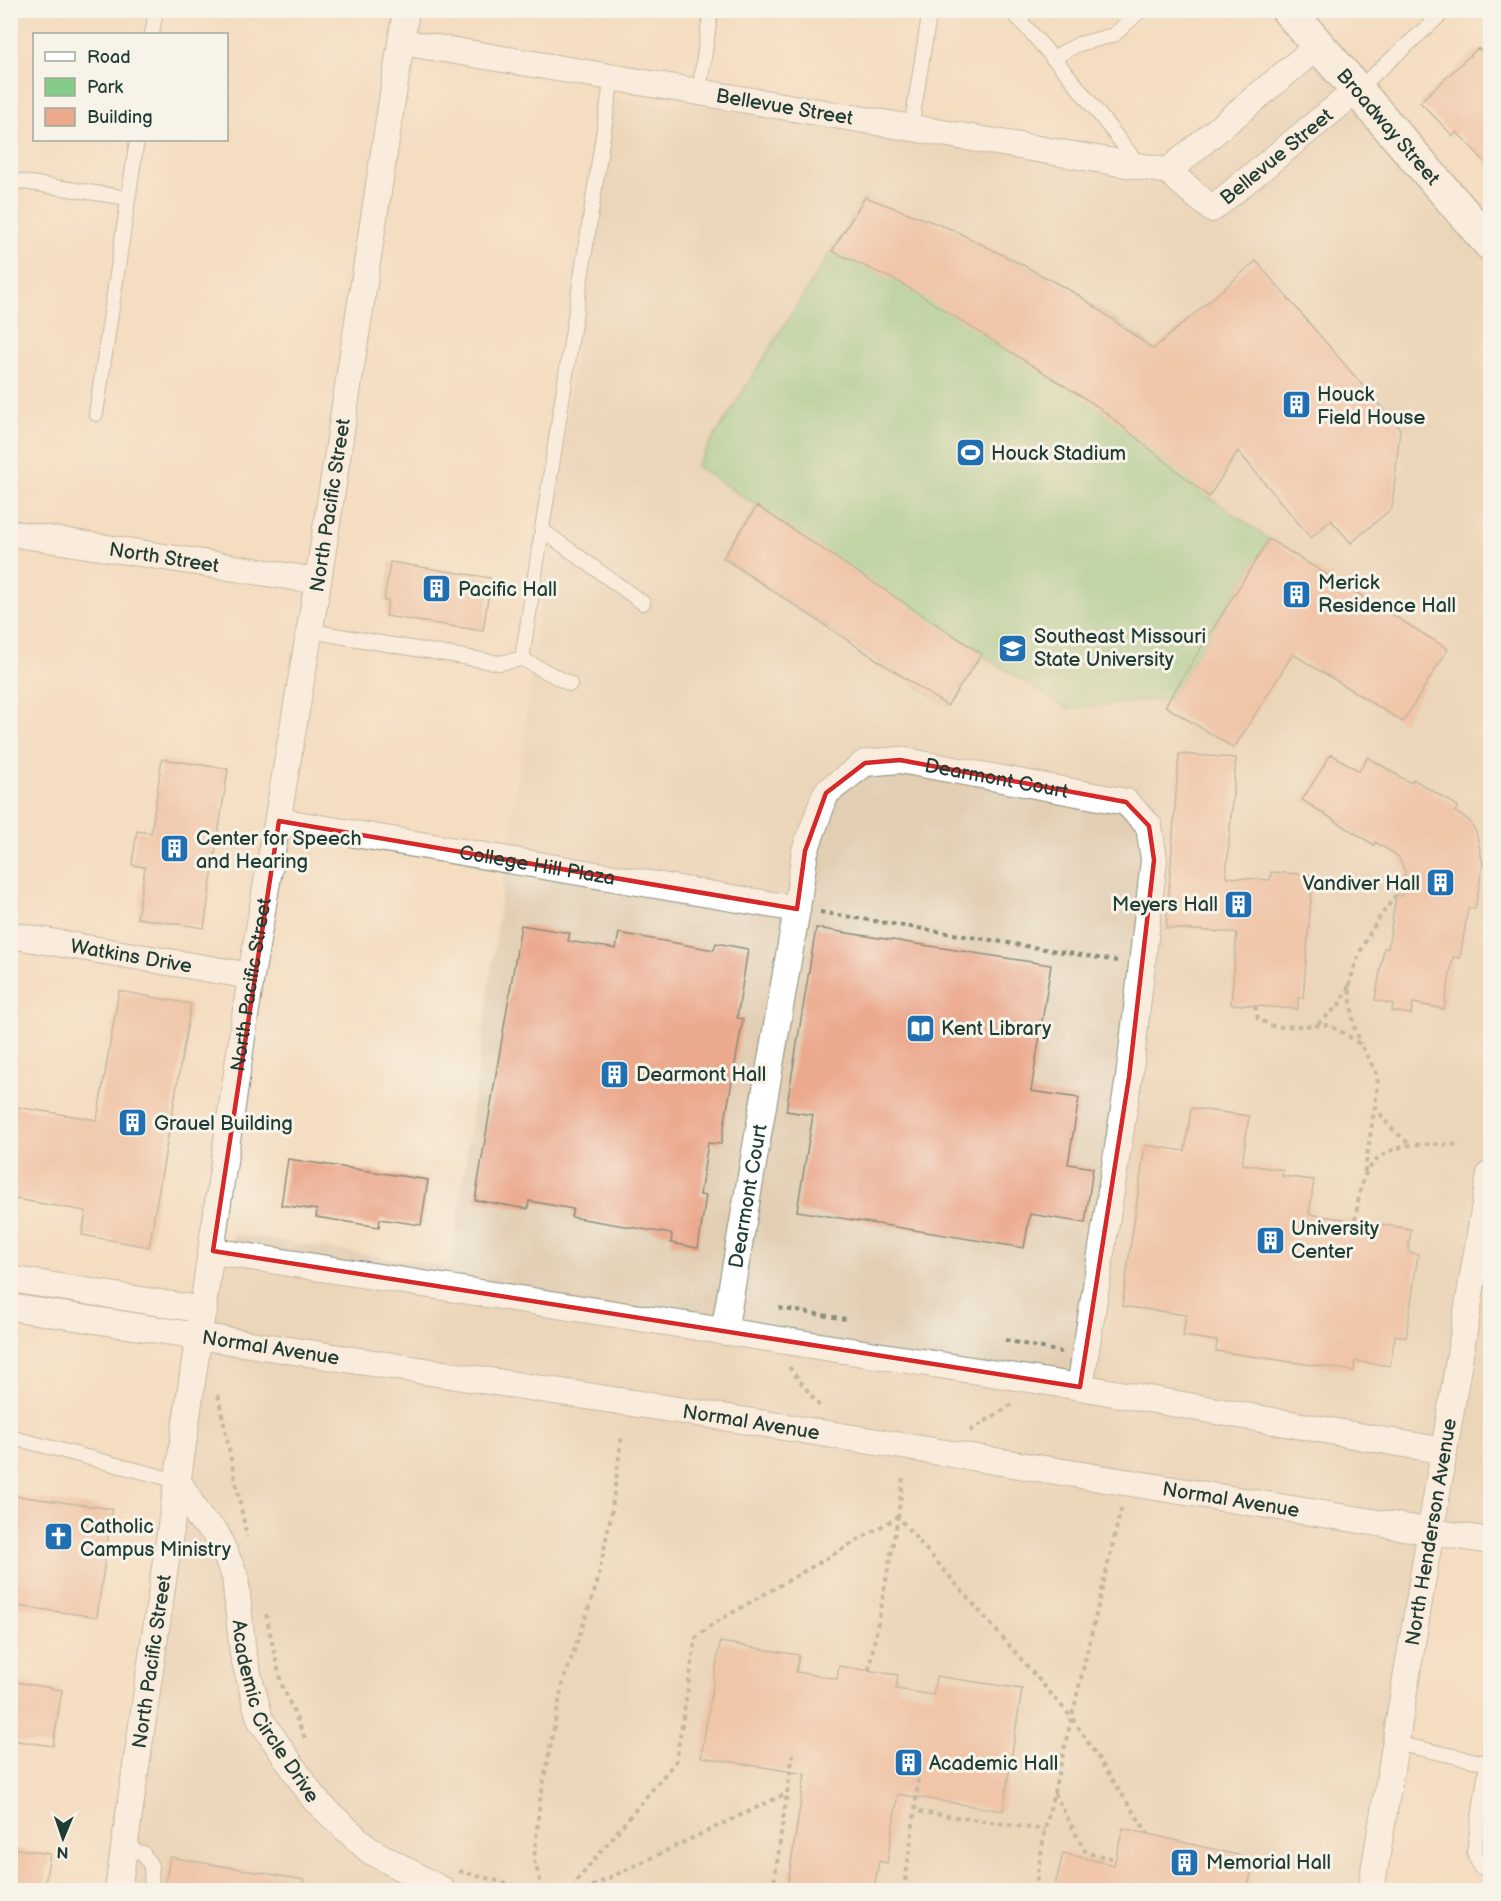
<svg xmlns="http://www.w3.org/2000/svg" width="1501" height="1901" viewBox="0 0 1501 1901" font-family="'Balsamiq Sans',sans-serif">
<rect width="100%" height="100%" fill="#f7f3e8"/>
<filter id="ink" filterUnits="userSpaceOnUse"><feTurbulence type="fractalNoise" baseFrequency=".0167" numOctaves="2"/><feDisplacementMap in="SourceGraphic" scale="12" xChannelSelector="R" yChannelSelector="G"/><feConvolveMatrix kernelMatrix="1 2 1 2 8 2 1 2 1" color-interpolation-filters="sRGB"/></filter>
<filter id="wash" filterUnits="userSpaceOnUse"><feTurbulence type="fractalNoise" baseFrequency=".008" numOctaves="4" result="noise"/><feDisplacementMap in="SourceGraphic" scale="24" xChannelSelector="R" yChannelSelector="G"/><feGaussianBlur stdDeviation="1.35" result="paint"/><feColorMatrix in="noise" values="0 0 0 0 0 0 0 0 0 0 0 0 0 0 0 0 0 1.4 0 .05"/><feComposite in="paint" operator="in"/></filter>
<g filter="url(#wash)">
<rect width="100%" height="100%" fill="#f4ddc0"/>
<!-- built -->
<path fill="#e2ceb3" d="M1318,46L1490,244V1541L1431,1531L1371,1890H128L200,1336L233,1234L451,1267L610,98L677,108L699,92L1168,171Z"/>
<!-- green -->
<path fill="#83cb87" stroke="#51845e" stroke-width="1.5" d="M865,197L1019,263L1080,296L1136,335L1192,382L1244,441L1209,497L1269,539L1170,698L1068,709L982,655L947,706L723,558L757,506L696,466Z"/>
<g id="blocks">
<!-- building -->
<path fill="#eba98d" d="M1478,48L1491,61V168L1457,132L1453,136L1420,102Z
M865,197L951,229L1019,263L1080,296L1153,349L1256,261L1400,429L1392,508L1351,543L1331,520L1311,538L1238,451L1209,497L1097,406L901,283L832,251Z
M757,506L982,654L947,706L723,558Z
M1269,539L1448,649L1403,722L1293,654L1234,748L1165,706Z
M390,562L491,578L483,631L386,616L388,601H384Z
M1179,754L1236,758L1226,877L1270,880L1271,872L1313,875L1303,998H1298V1009L1231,1004L1237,933L1166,928Z
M1331,754L1359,771L1368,757L1410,783L1413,779L1458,806L1455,812L1469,820L1476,832L1483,864L1475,909L1468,908L1460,958L1453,957L1444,1009L1413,1003L1411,1014L1392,1011L1393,1004L1375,1000L1384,948H1388L1396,895L1402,896L1405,871L1398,856L1375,842L1374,845L1302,800Z
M162,759L228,769L204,928L137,918L145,867L132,865L137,831L151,833Z
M521,925L570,933L568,941L616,949L619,933L714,950L716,943L748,949L737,1018L743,1019L721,1144L708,1143L700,1195L706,1196L698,1248L671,1243L672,1234L571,1217L573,1209L529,1201L528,1209L475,1200Z
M816,928L1051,965L1031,1091L1079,1098L1068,1164L1093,1168L1085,1223L1030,1214L1024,1248L797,1211L813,1115L786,1111Z
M119,991L191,1004L149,1247L82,1235L86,1211L10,1198V1106L97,1120Z
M1191,1108L1249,1116L1242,1164L1283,1170L1282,1176L1314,1180L1309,1214L1411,1229L1408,1252L1418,1254L1406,1337L1395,1335L1390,1366L1355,1361L1354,1371L1216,1351L1217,1341L1183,1336L1186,1315L1122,1306L1145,1145L1185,1151Z
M288,1159L428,1180L421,1225L380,1219L379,1227L316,1217L317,1210L281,1205Z
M10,1495L112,1509L97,1617L10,1605Z
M720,1642L799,1655L796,1672L837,1679L839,1666L898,1675L896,1689L933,1695L936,1676L1022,1689L1003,1811L898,1794L887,1863L879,1861L874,1890H787L805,1774L701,1757Z
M10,1681L62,1690L53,1746L10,1740Z
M1123,1828L1255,1859L1247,1890H1054L1063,1853L1114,1865Z
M10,1848L50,1854L44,1890H10Z
M170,1857L304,1880L303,1890H164Z"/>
</g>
</g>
<g filter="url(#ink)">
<use href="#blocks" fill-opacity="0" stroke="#8a8d7a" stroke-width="1.5"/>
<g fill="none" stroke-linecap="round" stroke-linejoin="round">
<defs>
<path id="service" d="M1011,10L1069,76L1139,165
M152,34L156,10
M1052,58L1079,44L1114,35L1141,10
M1357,90L1446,10
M699,92L711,10
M911,128L930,10
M10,180L128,198
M96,414L137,140
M542,530L643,603
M310,631L499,663L522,659L612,77
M522,659L570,684
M10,1437L178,1481
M1395,1743L1490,1764
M1487,1763L1474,1852L1480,1867L1490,1868
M125,1849L143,1853L151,1866L152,1890"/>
<g id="minor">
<path id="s1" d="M402,42L1168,171L1212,209L1357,90"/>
<path d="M1168,171L1318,46"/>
<path id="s2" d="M10,533L318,581"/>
<path id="s3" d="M279,821L797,909"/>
<path id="s4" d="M10,935L251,976"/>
<path d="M213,1251L1080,1387L1444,1451"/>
<path d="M10,1279L204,1310"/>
<path id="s5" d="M10,1307L710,1415L1490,1541"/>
<path id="s6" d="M724,1332L797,909L805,851L826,793L865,763L900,760L1126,802L1149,826L1154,860L1129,1077L1080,1387"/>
<path id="s7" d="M178,1481L200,1519L216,1533L235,1576L243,1654L260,1719L315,1800L369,1850L442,1890"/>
<path id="s8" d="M118,1890L251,976L318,581L406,10"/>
<path id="s9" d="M1371,1890L1490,1174"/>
</g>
<g id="secondary">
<path id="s10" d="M1288,10L1490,244"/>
</g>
</defs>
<!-- service casing -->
<use href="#service" stroke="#8a8d7a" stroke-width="16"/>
<!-- minor casing -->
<use href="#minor" stroke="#8a8d7a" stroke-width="28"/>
<!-- secondary casing -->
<use href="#secondary" stroke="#8a8d7a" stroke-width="36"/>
<!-- path -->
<path stroke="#8a8d7a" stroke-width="4" stroke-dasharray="4.5 4.5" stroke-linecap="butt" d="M820,912L1117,961
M1349,986C1358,948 1373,926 1396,895
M1255,1006L1258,1019L1275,1027L1328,1025L1346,1034L1361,1045L1377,1074L1378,1085L1364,1176
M1318,1024L1339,1005L1349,986L1354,1026L1361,1044
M1375,1106L1389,1126L1408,1143
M1355,1220C1358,1207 1359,1187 1365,1175C1386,1138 1426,1144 1461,1145
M779,1308L846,1319
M1005,1340L1061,1352
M789,1367L821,1408
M218,1395L247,1537
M970,1431L1014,1403
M903,1478L898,1517L1072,1718L1148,1834
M266,1614L281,1683L305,1738
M869,1670L898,1517
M918,1779L915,1811L1045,1830
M1054,1793L1086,1853L1116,1859
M459,1871L533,1890
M543,1890L534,1860L540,1800L562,1686L597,1584L611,1515L622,1435
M575,1890L578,1879L676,1761L696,1638L711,1625L898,1517
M584,1890L787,1793L793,1754
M773,1890L787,1793
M904,1890L915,1811
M1035,1890L1045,1830L1122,1505"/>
<!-- service -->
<use href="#service" stroke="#fff" stroke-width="14"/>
<!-- minor -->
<use href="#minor" stroke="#fff" stroke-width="26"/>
<!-- secondary -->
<use href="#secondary" stroke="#fff" stroke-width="33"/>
</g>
</g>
<!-- marked area -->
<path d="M0 0H1501V1901H0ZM900,760L1126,802L1149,826L1154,860L1129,1077L1080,1387L213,1251L279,821L797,909L805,851L826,793L865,763Z" fill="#f4ddc0" fill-opacity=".55" fill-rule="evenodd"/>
<path fill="none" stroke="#d62828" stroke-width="4.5" stroke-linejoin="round" d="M900,760L1126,802L1149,826L1154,860L1129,1077L1080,1387L213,1251L279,821L797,909L805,851L826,793L865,763Z"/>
<!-- icons -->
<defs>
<symbol id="building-square" viewBox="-11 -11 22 22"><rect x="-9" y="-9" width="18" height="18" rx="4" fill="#1f6fb2" stroke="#f7f3e8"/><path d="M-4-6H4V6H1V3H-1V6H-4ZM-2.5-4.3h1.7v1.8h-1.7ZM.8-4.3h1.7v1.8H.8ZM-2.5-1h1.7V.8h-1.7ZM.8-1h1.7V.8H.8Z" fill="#fff"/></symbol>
<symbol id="stadium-square" viewBox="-11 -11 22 22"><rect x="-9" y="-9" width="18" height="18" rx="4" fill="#1f6fb2" stroke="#f7f3e8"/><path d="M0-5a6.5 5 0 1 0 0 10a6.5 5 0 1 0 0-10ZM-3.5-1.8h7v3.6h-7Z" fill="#fff"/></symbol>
<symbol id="university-square" viewBox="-11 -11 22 22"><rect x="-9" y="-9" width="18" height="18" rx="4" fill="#1f6fb2" stroke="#f7f3e8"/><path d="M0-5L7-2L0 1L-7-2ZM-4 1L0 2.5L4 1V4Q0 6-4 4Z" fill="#fff"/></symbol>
<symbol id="library-square" viewBox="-11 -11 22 22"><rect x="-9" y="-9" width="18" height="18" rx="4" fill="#1f6fb2" stroke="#f7f3e8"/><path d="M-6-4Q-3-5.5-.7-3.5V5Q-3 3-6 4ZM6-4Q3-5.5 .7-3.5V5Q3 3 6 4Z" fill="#fff"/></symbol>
<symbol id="church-square" viewBox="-11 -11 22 22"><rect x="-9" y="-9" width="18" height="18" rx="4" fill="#1f6fb2" stroke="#f7f3e8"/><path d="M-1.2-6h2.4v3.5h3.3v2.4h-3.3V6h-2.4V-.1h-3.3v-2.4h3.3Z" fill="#fff"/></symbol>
</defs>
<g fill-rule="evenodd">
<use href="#building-square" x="1280" y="388" width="33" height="33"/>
<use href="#stadium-square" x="954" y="436" width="33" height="33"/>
<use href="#building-square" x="420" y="572" width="33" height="33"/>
<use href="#building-square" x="1280" y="578" width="33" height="33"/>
<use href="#university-square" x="996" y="632" width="33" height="33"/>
<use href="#building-square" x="158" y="832" width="33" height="33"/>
<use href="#building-square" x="1424" y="866" width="33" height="33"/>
<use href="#building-square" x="1222" y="888" width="33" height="33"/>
<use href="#library-square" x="904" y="1012" width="33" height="33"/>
<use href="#building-square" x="598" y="1058" width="33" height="33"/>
<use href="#building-square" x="116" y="1106" width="33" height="33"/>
<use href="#building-square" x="1254" y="1224" width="33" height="33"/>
<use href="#church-square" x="42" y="1520" width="33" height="33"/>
<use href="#building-square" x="892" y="1746" width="33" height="33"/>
<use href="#building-square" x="1168" y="1846" width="33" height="33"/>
</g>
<g text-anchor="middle" stroke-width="6" stroke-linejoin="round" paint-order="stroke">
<!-- street labels -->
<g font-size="20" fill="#1f3d34" stroke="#f7f3e8">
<text dy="7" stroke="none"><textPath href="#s1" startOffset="388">Bellevue Street</textPath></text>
<text dy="7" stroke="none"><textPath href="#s10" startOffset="154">Broadway Street</textPath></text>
<text dy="7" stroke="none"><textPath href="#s1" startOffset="918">Bellevue Street</textPath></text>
<text dy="7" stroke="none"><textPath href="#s8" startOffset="1401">North Pacific Street</textPath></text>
<text dy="7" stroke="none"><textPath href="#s2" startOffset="156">North Street</textPath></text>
<text dy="7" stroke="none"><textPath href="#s6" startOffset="732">Dearmont Court</textPath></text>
<text dy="7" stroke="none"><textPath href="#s3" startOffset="262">College Hill Plaza</textPath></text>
<text dy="7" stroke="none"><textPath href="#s4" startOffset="123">Watkins Drive</textPath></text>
<text dy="7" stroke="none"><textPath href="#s8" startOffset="915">North Pacific Street</textPath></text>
<text dy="7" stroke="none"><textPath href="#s6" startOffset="138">Dearmont Court</textPath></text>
<text dy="7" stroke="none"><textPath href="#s5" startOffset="264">Normal Avenue</textPath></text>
<text dy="7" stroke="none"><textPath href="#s5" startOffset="750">Normal Avenue</textPath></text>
<text dy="7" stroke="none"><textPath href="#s5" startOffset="1236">Normal Avenue</textPath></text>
<text dy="7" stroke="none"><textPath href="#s9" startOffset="363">North Henderson Avenue</textPath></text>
<text dy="7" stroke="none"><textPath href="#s8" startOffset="231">North Pacific Street</textPath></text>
<text dy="7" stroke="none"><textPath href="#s7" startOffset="256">Academic Circle Drive</textPath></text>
</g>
<!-- poi labels -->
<g font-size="20" fill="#1f3d34" stroke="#f7f3e8" text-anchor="start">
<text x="1317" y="401">Houck<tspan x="1317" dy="23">Field House</tspan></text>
<text x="991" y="460">Houck Stadium</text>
<text x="1318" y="589">Merick<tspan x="1318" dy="23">Residence Hall</tspan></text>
<text x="458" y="596">Pacific Hall</text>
<text x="1034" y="643">Southeast Missouri<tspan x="1034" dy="23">State University</tspan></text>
<text x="196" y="845">Center for Speech<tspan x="196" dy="23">and Hearing</tspan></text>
<text x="1420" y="890" text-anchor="end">Vandiver Hall</text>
<text x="1218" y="911" text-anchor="end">Meyers Hall</text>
<text x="941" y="1035">Kent Library</text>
<text x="636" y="1081">Dearmont Hall</text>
<text x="154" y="1130">Grauel Building</text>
<text x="1291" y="1235">University<tspan x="1291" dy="23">Center</tspan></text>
<text x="80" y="1533">Catholic<tspan x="80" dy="23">Campus Ministry</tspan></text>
<text x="929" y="1770">Academic Hall</text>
<text x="1206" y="1869">Memorial Hall</text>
</g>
</g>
<!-- margin -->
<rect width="1501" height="1901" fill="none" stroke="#f7f3e8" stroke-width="36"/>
<!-- legend -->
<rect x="33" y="33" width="195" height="108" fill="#f7f3e8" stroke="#a1aaa0" stroke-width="1.5"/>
<rect x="45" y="52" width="30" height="9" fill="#ffffff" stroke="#a1aaa0" stroke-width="1.5"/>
<text x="87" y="63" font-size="18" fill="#1f3d34">Road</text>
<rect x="45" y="78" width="30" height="18" fill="#83cb87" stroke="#a1aaa0" stroke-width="1.5"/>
<text x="87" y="93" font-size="18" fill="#1f3d34">Park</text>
<rect x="45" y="108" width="30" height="18" fill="#eba98d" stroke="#a1aaa0" stroke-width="1.5"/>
<text x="87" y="123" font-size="18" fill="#1f3d34">Building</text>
<!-- north arrow -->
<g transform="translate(63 1838) rotate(182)" stroke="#f7f3e8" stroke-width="4.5" paint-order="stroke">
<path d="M0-4.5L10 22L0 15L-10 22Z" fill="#1f3d34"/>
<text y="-9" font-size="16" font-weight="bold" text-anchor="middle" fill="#1f3d34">N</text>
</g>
</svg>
